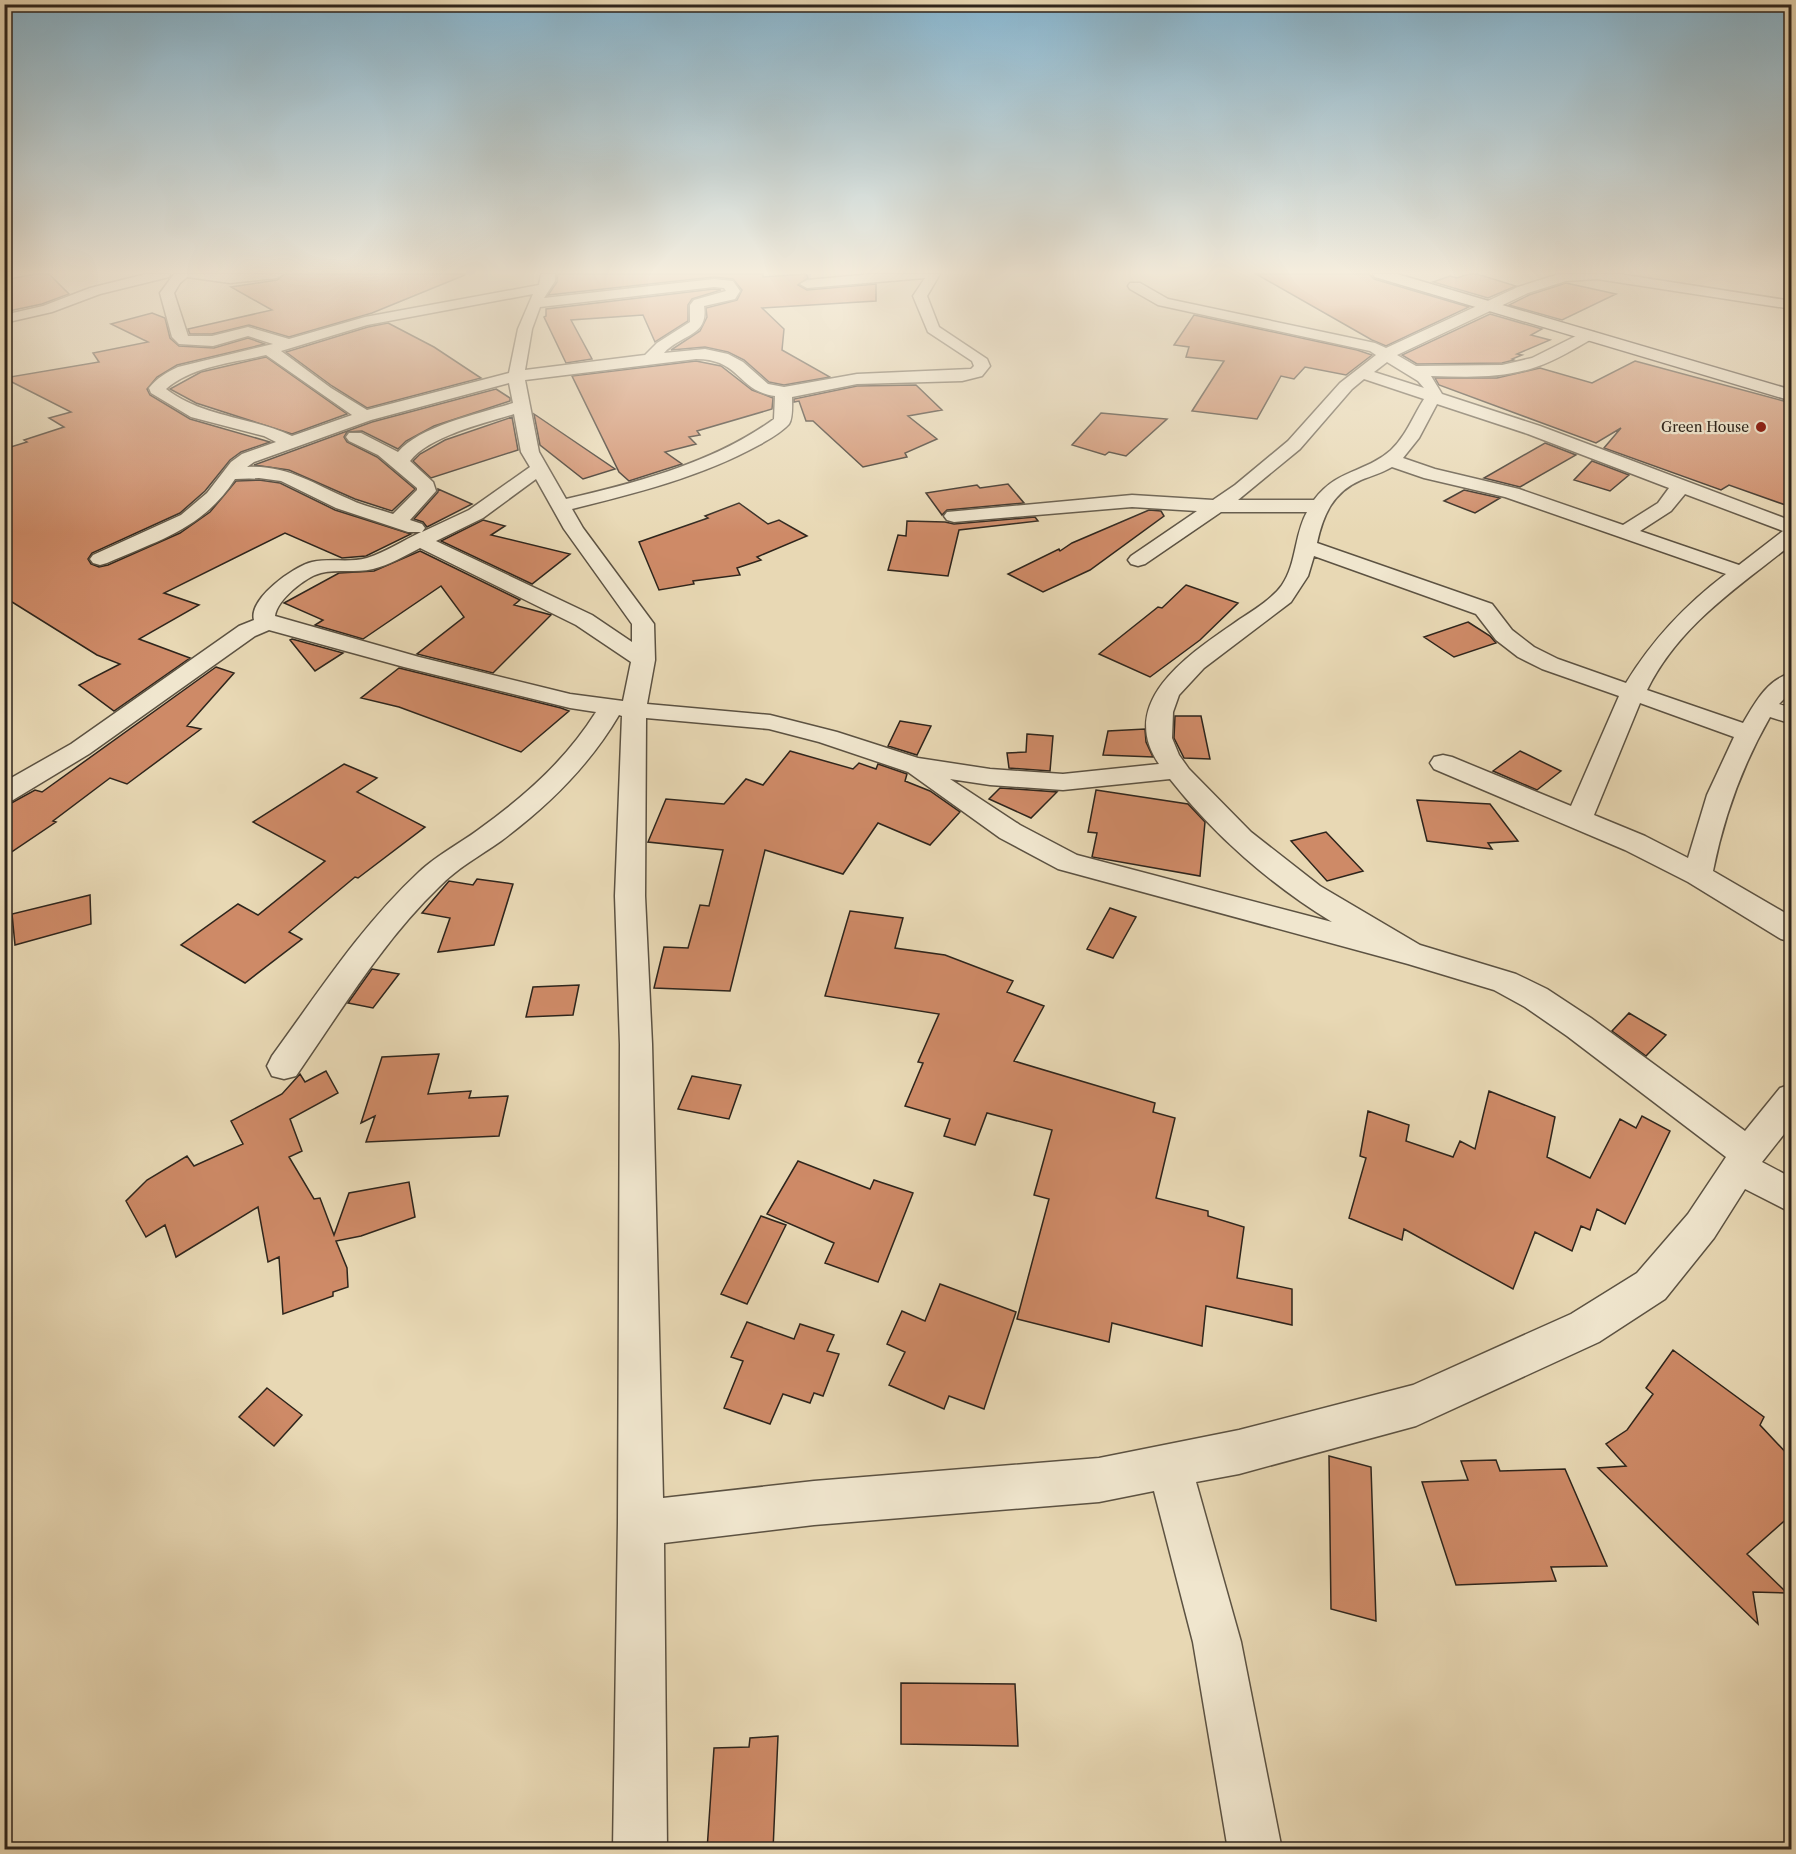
<svg xmlns="http://www.w3.org/2000/svg" width="1796" height="1854" viewBox="0 0 1796 1854" font-family="'Libre Caslon Text',serif">
<rect width="100%" height="100%" fill="#e8d8b4"/>
<filter id="stains"><feTurbulence type="fractalNoise" baseFrequency=".00333" numOctaves="4"/><feColorMatrix values="0 0 0 0 .2 0 0 0 0 .09 0 0 0 0 .02 0 0 0 .5 -.17"/></filter>
<radialGradient id="worn" r=".72"><stop offset=".6" stop-color="#630" stop-opacity="0"/><stop offset="1" stop-color="#630" stop-opacity=".3"/></radialGradient>
<!-- building -->
<path fill="#ce8a67" stroke="#2e251c" stroke-width="1.5" d="M35,274H49L69,294L42,304L4,312V280Z
M285,274H465V275L372,313L289,337L249,325L212,334H190L188,329L272,310L231,287L277,280Z
M557,274H763V277L806,274L808,278L798,285L807,290L876,284V301L762,308L784,329L782,350L830,377L784,385L769,382L744,360L728,352L705,347L671,350L700,331L707,317L706,308L737,300L742,290L733,279L714,277L548,295L557,282Z
M1256,274H1369L1374,279L1469,307L1386,346L1372,340Z
M1469,274H1477L1516,286L1488,298L1433,282L1450,276L1457,278Z
M1566,283L1616,294L1562,320L1509,305L1529,295Z
M714,289L721,290L692,299L688,305V321L655,342L643,315L571,320L592,359L566,363L544,317L546,316V309Z
M152,313L165,318L170,338L179,346L214,348L248,338L265,344L177,365L157,377L147,389L150,395L190,419L270,442L241,452L230,460L205,491L180,513L92,553L88,559L91,564L99,567L108,565L180,533L210,512L236,481L259,480L280,483L335,510L411,534L366,556L342,558L285,533L164,593L199,605L139,639L190,658L114,711L79,685L120,664L97,655L4,597V449L27,442L24,440L64,427L49,418L71,412L4,378L99,362L93,353L148,342L111,324Z
M1490,314L1542,329L1531,335L1550,340L1517,354L1522,355L1512,359L1514,360L1502,363L1417,364L1402,355Z
M1194,315L1357,350L1372,355L1346,375L1305,367L1294,379L1281,376L1257,419L1192,411L1224,361L1186,357L1189,347L1174,345Z
M388,323L434,347L481,378L367,408L332,386L286,352L368,327Z
M266,357L347,414L292,434L196,403L170,389L201,372Z
M696,361L721,366L752,390L773,398L772,409L697,431L700,435L689,437L696,444L665,452L682,464L629,481L619,472L572,376Z
M1635,361L1791,403V507L1729,485L1721,490L1604,448L1621,428L1596,443L1439,385L1435,378H1497L1540,368L1592,383Z
M916,385L942,410L908,416L937,439L905,453L907,457L863,467L813,421H806L799,401L794,402V399L857,386Z
M496,389L510,398V401L434,426L406,441L398,449L362,431L347,432L344,437L347,442L377,457L415,489L392,511L355,499L289,470L254,465L372,422Z
M1101,413L1167,419L1126,456L1109,452L1105,455L1072,445Z
M534,414L537,416L615,469L583,479L540,445Z
M512,417L518,450L431,478L413,461L420,454L445,440Z
M1545,443L1576,455L1520,487L1484,478Z
M1592,461L1629,475L1610,491L1574,480Z
M1008,484L1024,503L947,510L942,515L926,493L977,485L980,488Z
M438,489L472,504L427,527L423,522L414,519L438,492Z
M1464,490L1500,498L1475,513L1444,501Z
M739,503L768,524L779,520L807,536L757,557L761,560L737,568L740,575L693,581L694,584L659,590L639,542L708,518L705,516Z
M1149,510L1161,511L1164,516L1090,570L1043,592L1008,574L1059,549L1060,551L1072,543Z
M1035,517L1038,521L959,530L948,576L888,570L898,535L906,536L907,521L945,522L954,524Z
M483,520L505,526L491,535L570,554L532,584L441,541Z
M420,551L520,600L514,605L551,615L493,673L417,654L464,617L441,586L363,639L315,625L323,620L284,603L339,573L374,571Z
M1186,585L1238,603L1200,640L1150,677L1099,654L1158,607L1162,608Z
M1468,622L1490,636L1496,643L1454,657L1424,637Z
M292,639L343,653L315,671L290,640Z
M216,667L234,673L187,726L201,729L127,784L110,778L53,821L56,822L4,857V807L35,790L42,792Z
M399,668L561,708L569,711L521,752L399,707L361,698Z
M1175,716H1201L1210,759L1184,758L1174,738Z
M900,721L931,726L917,755L888,746Z
M1145,729L1146,742L1153,757L1103,755L1108,731Z
M1027,734L1053,736L1050,771L1009,768L1007,753L1026,752Z
M790,751L853,769L859,763L876,769L878,764L907,774L905,781L930,791L960,812L930,845L878,823L843,874L765,850L730,991L654,988L664,947L688,948L700,905L709,906L723,850L648,842L666,799L724,804L746,779L763,785Z
M1520,751L1561,771L1537,790L1493,771Z
M344,764L377,778L357,792L425,827L358,878L355,877L289,932L302,939L245,983L181,945L238,904L258,915L325,861L253,822Z
M1000,788L1057,792L1031,818L989,799Z
M1096,790L1188,804L1205,822L1200,876L1092,857L1097,833L1088,832Z
M1417,800L1490,804L1518,841L1488,843L1492,849L1427,841Z
M1326,832L1363,871L1327,881L1291,841Z
M477,879L513,884L494,945L438,952L450,918L422,913L449,881L473,885Z
M90,895L91,924L15,945L12,914Z
M1110,908L1136,917L1113,958L1087,949Z
M850,911L903,918L895,948L945,955L1013,981L1007,992L1044,1006L1014,1061L1155,1103L1153,1112L1175,1118L1156,1198L1208,1211V1216L1244,1227L1237,1278L1292,1289V1325L1206,1306L1202,1346L1112,1323L1109,1342L1017,1319L1049,1199L1034,1195L1052,1130L987,1113L975,1145L944,1136L950,1119L905,1106L923,1063L918,1062L939,1014L825,996Z
M372,969L399,974L373,1008L348,1003Z
M579,985L573,1015L526,1017L533,987Z
M1629,1013L1666,1035L1646,1056L1612,1031Z
M439,1054L428,1094L471,1091L469,1098L508,1096L499,1136L366,1142L375,1116L361,1123L382,1057Z
M326,1071L338,1093L290,1119L302,1151L289,1157L314,1199L320,1198L334,1235L349,1193L409,1182L415,1217L361,1236L336,1241L347,1268L348,1287L333,1292V1296L283,1314L279,1257L268,1262L258,1207L176,1257L165,1225L146,1237L126,1201L147,1180L187,1156L194,1166L243,1144L231,1121L282,1094L300,1074L305,1082Z
M692,1076L741,1085L729,1119L678,1109Z
M1489,1091L1555,1117L1547,1157L1590,1178L1620,1119L1636,1128L1642,1116L1670,1131L1625,1224L1597,1209L1590,1230L1581,1226L1572,1251L1535,1232L1513,1289L1404,1229L1402,1240L1349,1218L1366,1158L1360,1156L1368,1111L1409,1125L1406,1141L1453,1157L1460,1141L1475,1149Z
M798,1161L870,1189L874,1180L913,1193L878,1282L825,1263L834,1243L767,1214Z
M761,1216L786,1225L747,1304L721,1294Z
M940,1284L1016,1312L984,1409L949,1396L944,1409L889,1385L905,1352L887,1344L902,1311L925,1321Z
M747,1322L794,1339L800,1324L834,1335L827,1351L839,1354L823,1396L814,1393L810,1403L783,1394L770,1424L724,1408L743,1361L731,1357Z
M1673,1350L1764,1417L1760,1425L1791,1458V1515L1747,1554L1787,1593L1753,1592L1758,1624L1598,1468L1626,1466L1606,1444L1627,1430L1653,1394L1646,1388Z
M267,1388L302,1415L274,1446L239,1417Z
M1329,1456L1371,1467L1376,1621L1331,1609Z
M1496,1460L1500,1471L1565,1469L1607,1566L1551,1567L1556,1581L1456,1585L1422,1482L1468,1480L1461,1461Z
M901,1683L1015,1684L1018,1746L901,1744Z
M778,1736L773,1850H707L714,1748L749,1747L750,1738Z"/>
<g fill="none" stroke-linecap="round" stroke-linejoin="round">
<defs>
<path id="street" d="M146,274H170L169,277L100,294L52,312L4,323V315L43,306L90,288Z
M174,274H283L277,278L230,283L187,277L180,283L174,293L188,336H212L248,327L289,339L365,317L539,285L541,274H555V281L544,298L714,279L733,281L740,291L735,299L704,306C709,337 681,334 664,353L705,349L728,354L743,362L768,384L784,387L857,374L971,369L974,366L972,361L928,332L913,296L925,278L807,288L800,284L807,280L873,274H940L927,296L939,327L987,359L990,366L982,376L962,381L857,384L792,397C792,404 793,418 789,424C782,432 768,440 759,445C701,477 636,493 572,509L583,528L654,624L655,660L647,704L770,715L837,732L918,758L990,769L1063,774L1159,764C1115,700 1194,651 1240,619C1254,610 1272,599 1282,585C1297,563 1294,535 1307,512H1221L1145,564L1138,566L1131,564L1128,560L1131,556L1197,511L1132,507L954,522L947,520L944,516L947,512L1132,495L1213,500L1235,485L1288,441L1340,383L1376,355L1370,351L1158,305L1130,289L1128,286L1130,283H1140L1168,299L1375,343L1386,348L1518,287L1559,274H1619L1792,301V309L1597,279L1566,281L1528,293L1397,355L1416,366L1502,365L1532,358L1584,332H1594L1596,335L1594,338C1575,348 1557,360 1536,367C1502,379 1466,377 1431,376L1442,394L1540,426L1792,521V544C1737,588 1679,625 1647,690L1743,723C1755,703 1767,679 1792,673V691L1779,704L1792,708V724L1770,717C1742,766 1724,816 1713,871L1792,917V942L1781,939L1688,882L1625,850L1434,769L1430,763L1434,757L1443,755L1452,757L1571,806L1619,696L1542,669L1518,657L1496,640L1476,614L1314,556L1308,576L1291,602L1204,668L1179,695L1173,712L1172,738L1179,755L1189,769L1251,832L1320,886L1420,945L1516,974L1547,989L1591,1018L1745,1131L1780,1088L1792,1084V1124L1762,1162L1792,1178V1213L1745,1189L1714,1238L1665,1299L1599,1342L1416,1426L1239,1474L1196,1482L1241,1642L1282,1850H1228L1193,1642L1154,1491L1099,1502L814,1525L664,1543L667,1850H613L618,1523L620,1044L615,896L622,716L619,715C589,766 548,806 501,841C480,856 457,868 439,887C382,942 341,1011 296,1076L284,1079L272,1076L267,1066L272,1056C318,993 361,926 419,872C437,855 459,844 478,830C524,797 566,760 596,712L570,708L404,667L269,630L255,636L89,754L13,800L4,802V782L71,744L239,626L254,620C248,599 294,566 312,562C330,558 350,563 367,558C386,552 404,540 421,532H408L336,508L281,481L259,478L235,479C203,529 159,540 107,563L100,565L93,563L90,559L93,555L181,515L207,493L231,462L242,454L276,442L264,436L191,417L151,393L149,388C157,378 167,372 178,367L273,344L248,336L213,346L179,344L172,337L160,293ZM714,287L724,288L726,291L694,300L690,305V322L657,343L645,355L525,370L532,329L540,307ZM533,294L518,329L509,373L367,410L331,388L281,351L367,325ZM266,355L352,415L292,436C252,417 202,417 166,389C192,366 233,363 266,355ZM696,359C741,359 737,391 775,396L774,419C713,463 638,482 566,499L539,452L525,380ZM1387,362L1418,381L1424,388L1374,372ZM1364,379L1424,399C1413,416 1406,436 1391,450C1365,473 1337,469 1314,500H1238L1300,449L1352,389ZM509,383L513,403C481,413 419,426 398,452L361,433H349L346,437L349,441L378,455L417,488V490L393,514C379,509 363,506 349,499C313,484 288,465 247,467L254,462L371,420ZM1437,404L1528,434L1669,488L1658,503L1623,525L1519,489L1435,469L1403,458L1419,438ZM514,414L521,452L530,467L469,510L422,532L425,528L422,524L410,520L436,491L433,482L410,461C429,436 485,423 514,414ZM1392,467L1424,478L1505,497L1726,574C1685,605 1653,639 1626,683L1558,659L1534,647L1512,630L1492,604L1317,543C1323,515 1333,492 1361,480C1371,476 1382,473 1392,467ZM536,479L564,529L632,624V642L592,615L436,541L483,518ZM1685,494L1783,531L1739,565L1640,531L1671,511ZM420,548L576,625L631,662L623,701L570,694L419,657L275,616C277,600 305,577 321,573C338,569 356,573 373,569C389,565 405,556 420,548ZM1640,703L1734,737L1707,795L1688,858L1645,836L1594,815ZM646,718L769,729L819,742L908,772L1000,838L1058,869L1408,964L1494,990L1525,1007L1567,1036L1726,1157L1688,1214L1637,1273L1571,1314L1413,1385L1239,1430L1099,1458L814,1481L663,1498L652,1044L645,896ZM950,779L990,785L1063,790L1170,779C1214,835 1271,885 1332,922L1077,855L1020,825Z"/>
<path id="secondary" d="M1373,274H1397L1792,390V401L1375,277Z"/>
</defs>
<!-- street casing -->
<use href="#street" stroke="#5c5242" stroke-width="3"/>
<!-- secondary casing -->
<use href="#secondary" stroke="#2e251c" stroke-width="3"/>
<!-- street -->
<use href="#street" fill="#f0e6ce" fill-rule="evenodd"/>
<!-- secondary -->
<use href="#secondary" fill="#f0e6ce" fill-rule="evenodd"/>
</g>
<!-- sky -->
<linearGradient id="sky" x2="0" y2="1"><stop stop-color="#87b6d0"/><stop offset="0.51" stop-color="#f5eddd"/><stop offset="1" stop-color="#f5eddd" stop-opacity="0"/></linearGradient>
<rect width="1796" height="534" fill="url(#sky)"/>
<!-- markers -->
<circle fill="#8f2418" stroke="#f0e6ce" stroke-width="2" cx="1761" cy="427" r="6"/>
<g text-anchor="middle" stroke-width="4.5" stroke-linejoin="round" paint-order="stroke">
<!-- far-poi labels -->
<g font-size="14" fill="#2e251c" stroke="#f0e6ce" text-anchor="end">
<text x="1749" y="432">Green House</text>
</g>
</g>
<!-- margin -->
<rect width="1796" height="1854" fill="none" stroke="#e8d8b4" stroke-width="24"/>
<rect x="6" y="6" width="1784" height="1842" fill="none" stroke="#2e251c" stroke-width="3"/>
<rect x="12" y="12" width="1772" height="1830" fill="none" stroke="#2e251c" stroke-width="1.5"/>
<rect width="100%" height="100%" filter="url(#stains)"/>
<rect width="100%" height="100%" fill="url(#worn)"/>
</svg>
